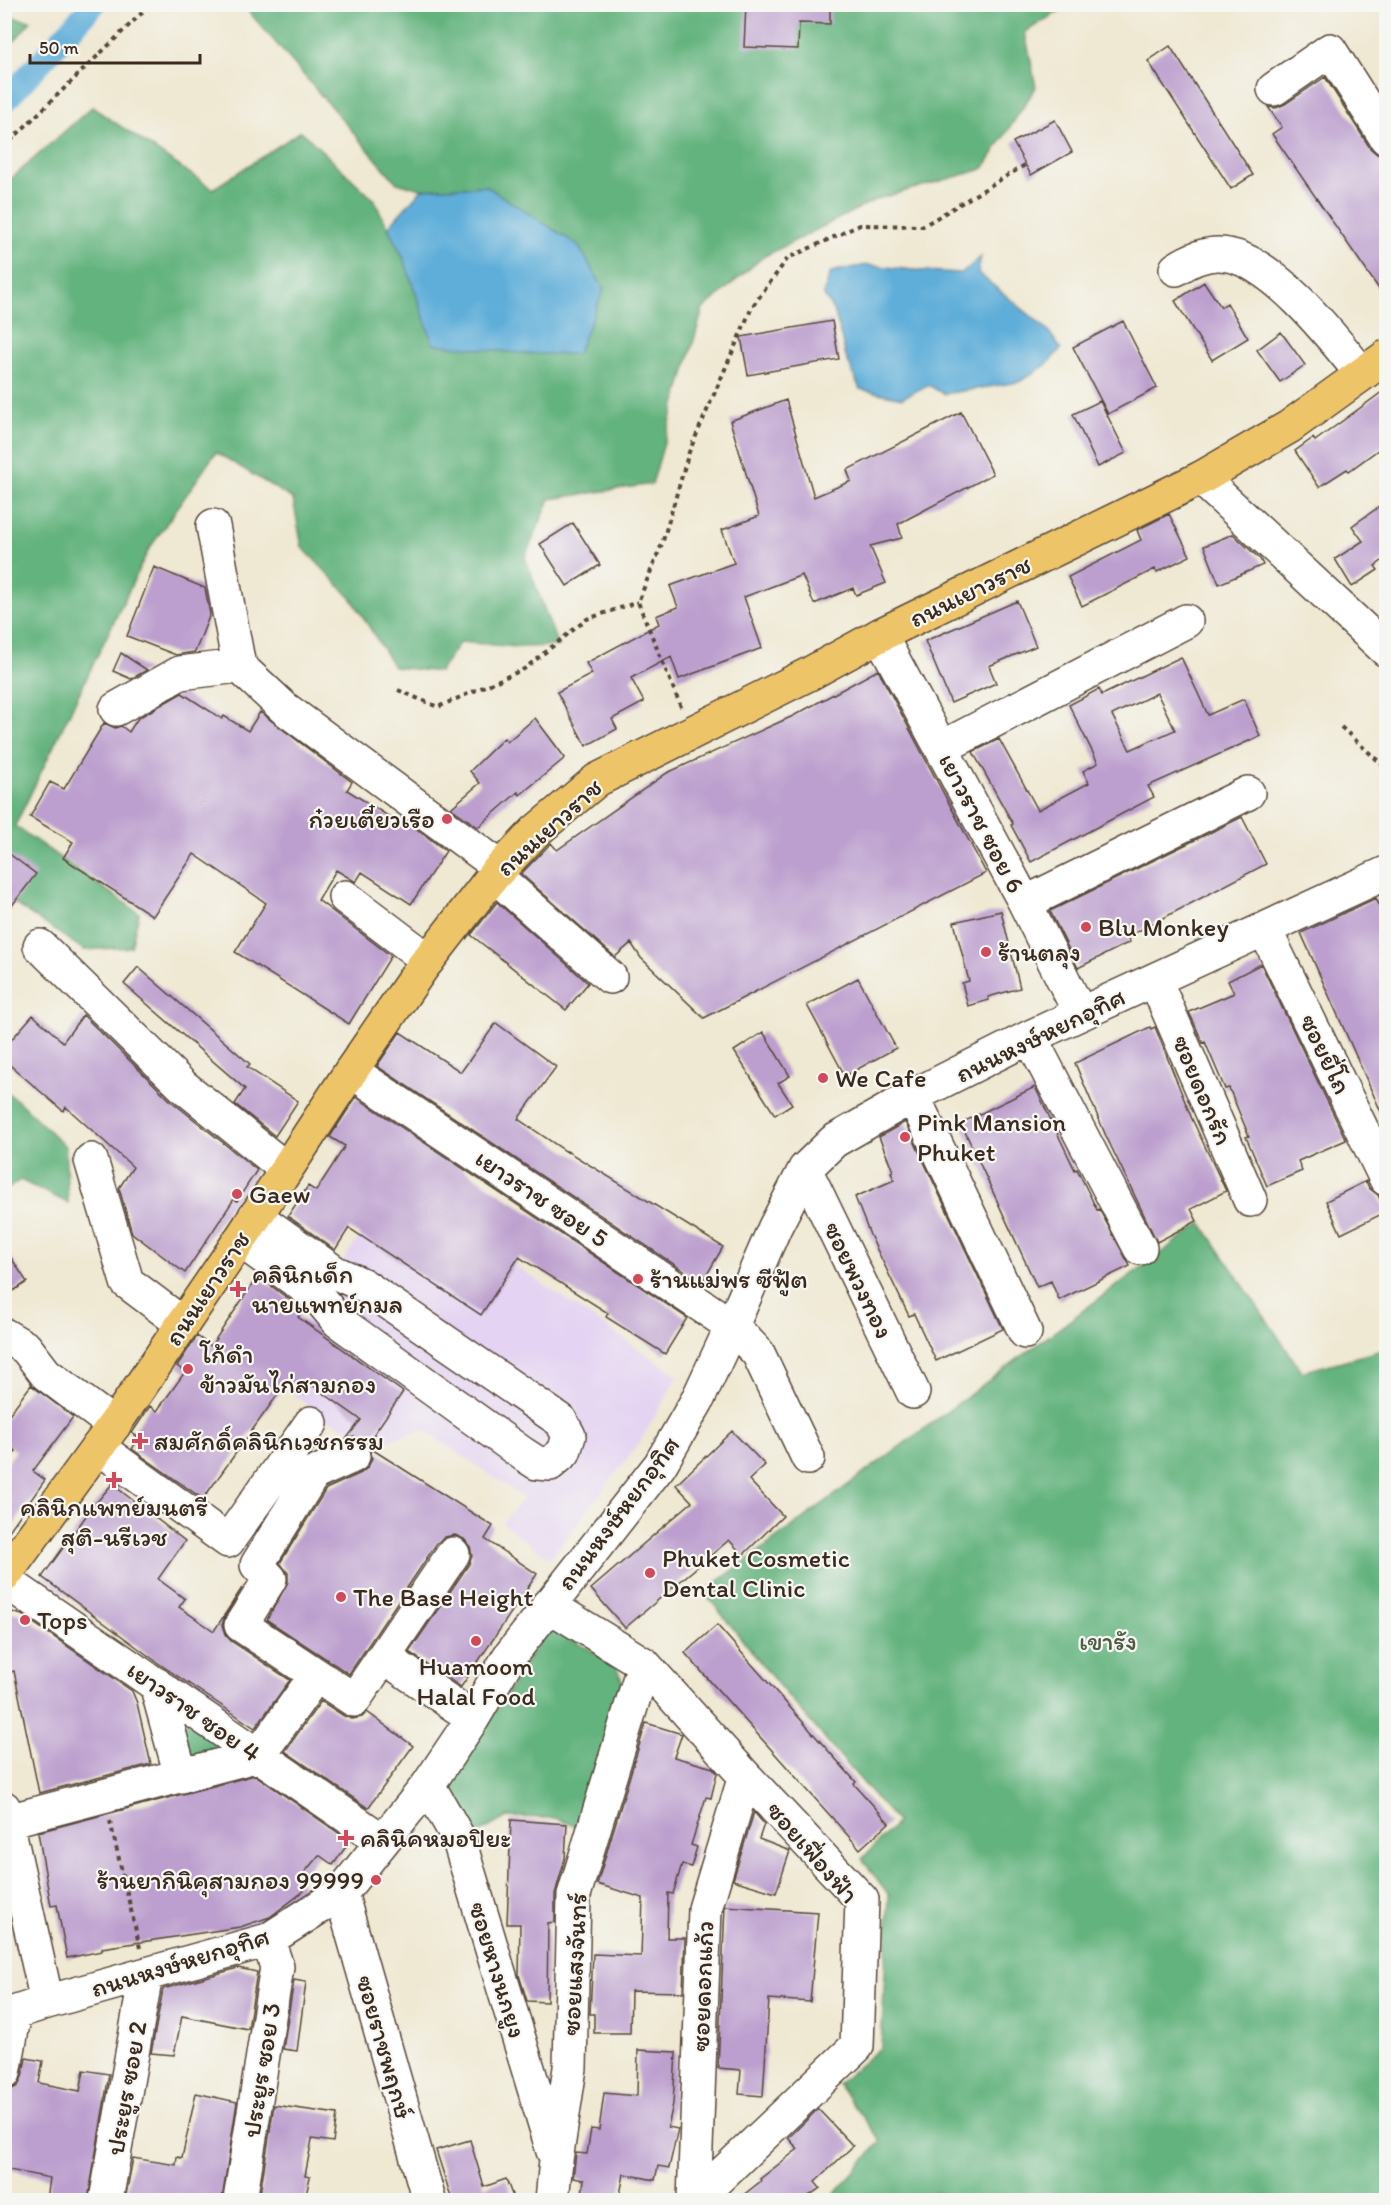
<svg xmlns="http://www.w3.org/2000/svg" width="1391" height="2205" viewBox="0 0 1391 2205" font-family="Itim,'Playpen Sans Thai',sans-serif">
<rect width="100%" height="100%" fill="#f6f6f2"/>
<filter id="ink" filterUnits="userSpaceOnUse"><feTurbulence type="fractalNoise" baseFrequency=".0167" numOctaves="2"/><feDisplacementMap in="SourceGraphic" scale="12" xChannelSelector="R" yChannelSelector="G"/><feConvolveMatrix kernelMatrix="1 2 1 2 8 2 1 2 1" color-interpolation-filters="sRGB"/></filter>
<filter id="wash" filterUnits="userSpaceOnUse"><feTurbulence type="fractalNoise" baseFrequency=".008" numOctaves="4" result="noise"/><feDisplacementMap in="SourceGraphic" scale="24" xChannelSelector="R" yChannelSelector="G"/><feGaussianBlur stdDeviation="1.35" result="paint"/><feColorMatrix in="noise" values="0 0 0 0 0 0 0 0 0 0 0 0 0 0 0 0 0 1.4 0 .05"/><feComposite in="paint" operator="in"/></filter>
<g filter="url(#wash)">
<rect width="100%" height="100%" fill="#efe8d2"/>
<!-- built -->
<path fill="#e4d3f2" d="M397,1185L678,1376L640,1442L550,1559L502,1523L524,1498L424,1430L380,1443L321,1416L267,1373L316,1306L341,1263Z"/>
<!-- forest -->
<path fill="#64b37e" stroke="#506e4e" stroke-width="1.5" d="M243,5H1069L1025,32L1036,87L983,169L877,199L763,257L703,309L652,484L550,499L525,557L558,646L517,647L460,642L439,672L394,667L352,599L302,547L293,499L216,452L149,549L15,826L139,913L131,947L84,950L8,899L5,900L4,185L92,107L213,189L301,131L374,200L404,259L486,186L422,189L397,183Z
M5,16L31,21L5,52L4,16Z
M5,1091L17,1100L65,1146L68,1203L20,1180L5,1191Z
M1201,1223L1302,1372L1386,1349V2200H962L935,2192L927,2200H829L881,2141L838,2084L881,2047L889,1895L862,1859L897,1822L775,1681L704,1592Z
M548,1628L614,1662L623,1683L578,1827L555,1818L507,1817L468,1839L445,1792Z
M171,1713L243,1753L185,1765Z"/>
<!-- water -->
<path fill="#5eaed9" stroke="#4c6c7c" stroke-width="1.5" d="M486,186L578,245L604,289L577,354H529L433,344L404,259L388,227L422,189Z
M981,257L978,273L1047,329L1061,349L1046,365L1019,382L944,394L928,385L902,398L860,389L846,357L835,313L823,294L831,272L867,265L924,271L962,273Z"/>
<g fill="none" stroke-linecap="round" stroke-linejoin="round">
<!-- canal -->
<path stroke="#5eaed9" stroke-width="24" d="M4,102L94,4"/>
</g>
<g id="blocks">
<!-- building -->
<path fill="#bc9fce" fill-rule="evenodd" d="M746,4H830V24L799,23L798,49L744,47Z
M1170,46L1253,175L1231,189L1148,61Z
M1325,77L1370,148L1377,154L1386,157V299L1272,134L1282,127L1268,107L1276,108L1285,104Z
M1055,120L1072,152L1031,175L1013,142Z
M1204,282L1221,307L1227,303L1248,338L1212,360L1175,301Z
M832,321L839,359L748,375L741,337Z
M1123,321L1157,388L1108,414L1073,347Z
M1281,332L1305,365L1280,382L1257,350Z
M1386,389V444L1349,471L1347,469L1319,487L1295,451L1313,438L1315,441Z
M786,400L814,497L851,481L847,470L961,412L993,474L898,524L902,538L870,546L886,583L856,595L853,588L814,604L802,575L744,597L762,648L679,679L671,657L631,678L644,702L612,719L617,729L586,746L557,692L592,674L586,663L659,624L656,616L678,607L670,586L734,563L722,530L759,516L730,421Z
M1100,401L1126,453L1098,467L1073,414Z
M1386,502V558L1375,566L1378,570L1352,587L1335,559L1363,541L1352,526Z
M1169,514L1190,556L1157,572L1155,569L1082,606L1068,577L1141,540L1137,530Z
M573,523L600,565L567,586L540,544Z
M1233,534L1260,559L1263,565L1219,584L1204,546Z
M154,567L205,588L210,614L195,652L176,655L127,636Z
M1017,601L1036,646L989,666L996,683L951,703L925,641Z
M121,653L147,670L131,679L113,671Z
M1181,657L1208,715L1244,699L1260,736L1148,786L1154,797L1031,862L1011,825L1013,824L973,752L999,739L1038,810L1089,783L1083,771L1098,763L1069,705L1099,689L1102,695ZM1157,693L1175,730L1130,750L1112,715Z
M878,670L986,873L704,1018L641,958L631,943L615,957L521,874L551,843L557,850L667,773L793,716Z
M182,693L222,719L224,716L248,731L260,712L352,782L347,790L399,823L402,818L446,851L411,904L362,872L356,882L336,870L318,900L391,956L349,1024L235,952L266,903L194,854L153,916L63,858L73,842L30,817L50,782L64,789L104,723L115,728L121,726L129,732L138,718Z
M535,718L565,758L520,795L518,792L478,827L451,808L480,783L470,771L504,738L507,742Z
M1242,817L1266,864L1127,937L1130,942L1078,968L1050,911Z
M4,850L36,874L4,916Z
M1376,898L1386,921V1123L1301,933Z
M497,902L588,983L566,1010L471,935Z
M1001,911L1020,988L988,997L989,1000L968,1006L962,983L969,981L954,922Z
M1261,964L1346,1140L1298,1161L1302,1171L1267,1186L1246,1137L1249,1136L1229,1088L1225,1089L1205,1042L1203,1043L1189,1012L1234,993L1228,981Z
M138,967L250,1064L247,1067L298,1101L275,1136L235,1104L245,1089L124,984Z
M858,978L896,1048L845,1076L807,1005Z
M33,1015L63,1042L83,1015L171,1101L257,1170L237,1201L234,1199L185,1273L132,1233L119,1188L133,1167L66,1107L63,1111L4,1060V1048Z
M496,1023L556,1067L518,1119L567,1152V1151L723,1247L702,1283L377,1066L400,1032L461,1072Z
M1150,1027L1151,1029L1155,1027L1192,1119L1226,1191L1191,1209L1197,1221L1157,1242L1106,1136L1075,1063Z
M763,1032L790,1076L778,1083L792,1104L775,1115L734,1051Z
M1035,1087L1075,1170L1077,1169L1097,1210L1099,1209L1130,1266L1059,1300L1051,1281L1037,1287L961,1123Z
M356,1097L687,1318L665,1354L606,1317L608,1313L519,1257L481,1315L349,1228L335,1250L288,1216L308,1186L316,1191L345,1146L330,1137Z
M905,1122L1003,1329L936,1361L914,1314L909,1316L870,1235L855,1197L894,1180L891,1172L893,1171L879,1137Z
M1366,1181L1369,1188L1378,1195L1386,1212L1341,1234L1326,1201Z
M4,1247L27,1282L4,1297Z
M258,1276L303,1310L298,1317L403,1392L367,1444L355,1437L347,1438L361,1420L309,1383L302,1394L286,1383L203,1499L132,1449L139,1438L132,1433L150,1406L157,1411L185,1372L177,1366L197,1336L211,1346Z
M31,1385L73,1417L33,1471L45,1480L4,1538V1467L16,1451L4,1442V1421Z
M732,1431L765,1465L749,1480L783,1516L743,1555L729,1540L625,1628L591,1589L692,1502L676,1485Z
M370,1448L493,1526L485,1539L537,1574L461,1687L409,1652L469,1564L472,1556L470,1546L464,1539L455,1535L445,1537L437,1543L349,1674L267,1620L288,1582V1573L280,1563L326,1489L361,1473L368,1467L372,1458Z
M112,1484L185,1541L158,1579L185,1599L179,1607L214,1631L242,1588L225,1616L222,1625L225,1634L231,1641L290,1680L255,1728L161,1665L42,1577L91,1509Z
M12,1612L22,1615L132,1691L137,1703L151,1764L39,1793L14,1671L4,1674V1619Z
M717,1625L856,1782L854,1784L889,1823L860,1849L685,1653Z
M321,1701L344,1716L352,1719L362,1717L367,1712L413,1746L368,1808L285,1751Z
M646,1723L682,1734L674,1757L713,1768L717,1773L711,1798L706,1797L691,1845L697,1847L691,1867L682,1864L673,1894L668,1893L667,1938H685L683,1992L631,1991L630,2033H594V2014H590L593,1954L641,1956L643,1898L597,1884Z
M255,1775L350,1841L333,1865L319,1855L299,1879L304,1891L270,1917L240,1927L102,1948V1951L67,1958L57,1905L51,1906L38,1832Z
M754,1812L764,1824L759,1839L790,1851L776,1893L733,1880Z
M511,1820L567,1824L565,1858L555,1894V1922L548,1923L547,2002L527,2001L519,1975L520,1924H507Z
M725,1906L818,1912L810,2002L769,1999L763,2096L739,2094L741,2070L718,2068Z
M238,1968L257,1972L248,2029L182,2016L174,2055L151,2053L163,1989Z
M294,1980L306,1982L297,2051L283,2049Z
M638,2050L676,2052L673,2104L668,2127L678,2129L669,2168L658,2166L655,2180L624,2174L619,2200H581L584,2180L573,2178L576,2153L587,2154L591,2129L599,2130L604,2093L637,2096Z
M26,2058L43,2061L39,2083L80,2091L84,2070L109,2074L88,2200H47L50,2178L4,2169V2107L8,2091L18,2086L22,2077Z
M196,2093L237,2102L222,2200H125L133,2158L176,2165L177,2157L182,2158Z
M274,2105L337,2114L333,2142L312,2139L305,2176L310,2177L305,2200H259Z
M818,2109L853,2146L815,2182L820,2188L803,2200H737L761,2181L760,2179L798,2149L788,2138Z
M470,2140L484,2187L506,2179L514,2200H452L436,2150Z"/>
</g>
</g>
<g filter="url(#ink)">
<use href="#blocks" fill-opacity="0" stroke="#564639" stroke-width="1.5"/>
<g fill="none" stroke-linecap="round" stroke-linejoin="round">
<defs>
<path id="minor" d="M1274,89L1330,50L1386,138
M1176,269C1191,259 1209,251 1228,255C1275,263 1333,338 1362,374
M1201,478L1386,650
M213,526L239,666L284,708L501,868
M880,635L1025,903L1080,1013
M116,709L180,673L239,666
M941,748L1186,621
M494,875L610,977
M345,897L428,960
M1025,903L1248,793
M1265,930L1386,1179
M40,946L183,1086L286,1169
M1155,980L1250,1200
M1030,1037L1140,1248
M351,1071L732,1326L758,1353L808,1458
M913,1096L1025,1332
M91,1160L127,1282L183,1324
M805,1169L913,1392
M240,1240L318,1297L338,1321L523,1454L537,1463L550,1464L564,1452L569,1436L561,1421L363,1285L334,1272L255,1216
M4,1335L26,1348L46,1374L114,1425
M98,1447L228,1541L311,1423
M353,1456L313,1474L257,1565L270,1579L241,1625L354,1700L453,1554
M4,1580L383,1841
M548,1605L644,1664L745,1776L862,1900L857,2046L695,2200
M384,1657L473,1718
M156,1684L181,1776
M428,1785L458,1837L553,2151
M4,1808L47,2002
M4,1822L259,1755L309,1685
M341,1893L429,2200
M4,2016L47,2002L268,1940L341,1893L428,1785L473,1718L509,1657L660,1465L697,1401L732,1326L775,1227L805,1169L834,1141L913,1096L1030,1037L1386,873
M4,2073L15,2013
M106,2200L146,1975
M240,2200L277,1967L268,1940
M552,2200L556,2160L570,2068L574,1895L644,1664
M694,2200L705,1909L745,1776"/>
<path id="major" d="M4,1576L114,1425L240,1240L351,1071L421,969L494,875L536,831L597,780L809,674L880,635L1201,478L1289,427L1386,357"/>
</defs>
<!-- minor casing -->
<use href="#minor" stroke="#564639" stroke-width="36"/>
<!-- major casing -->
<use href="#major" stroke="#564639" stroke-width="36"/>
<!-- path -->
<path stroke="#564639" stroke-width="4" stroke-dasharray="4.5 4.5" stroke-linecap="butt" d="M4,147L151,4
M398,690L438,707L524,669L587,619L638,602
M681,707L638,602L662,544L689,452L752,307L788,258L860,225L923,226L1025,165
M1341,727L1386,768
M4,1674L8,1685L4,1686
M110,1821L140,1948"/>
<!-- minor -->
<use href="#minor" stroke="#fff" stroke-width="33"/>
<!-- major -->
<use href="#major" stroke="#eec469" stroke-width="33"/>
</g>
</g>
<!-- markers -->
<g fill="#d1495b" stroke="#f6f6f2" stroke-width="2">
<circle cx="447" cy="819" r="6"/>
<circle cx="1086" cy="927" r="6"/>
<circle cx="986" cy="952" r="6"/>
<circle cx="823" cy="1078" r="6"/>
<circle cx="905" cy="1137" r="6"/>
<circle cx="237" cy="1194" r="6"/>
<circle cx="638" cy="1279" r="6"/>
<path d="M235 1280h6v6h6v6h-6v6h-6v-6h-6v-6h6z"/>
<circle cx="188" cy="1369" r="6"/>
<path d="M137 1432h6v6h6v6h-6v6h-6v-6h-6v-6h6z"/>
<path d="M111 1471h6v6h6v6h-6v6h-6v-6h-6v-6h6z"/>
<circle cx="650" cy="1573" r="6"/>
<circle cx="341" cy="1597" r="6"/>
<circle cx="25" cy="1620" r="6"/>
<circle cx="476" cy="1641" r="6"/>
<path d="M343 1829h6v6h6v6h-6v6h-6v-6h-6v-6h6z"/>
<circle cx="376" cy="1880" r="6"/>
</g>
<g text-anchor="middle" stroke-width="4.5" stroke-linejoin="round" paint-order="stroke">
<!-- street labels -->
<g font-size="26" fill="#3b2a1e" stroke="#f6f6f2">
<text transform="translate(970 591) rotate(-26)" y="9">ถนนเยาวราช</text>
<text transform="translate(982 823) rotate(62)" y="9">เยาวราช ซอย 6</text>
<text transform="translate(549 827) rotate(-42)" y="9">ถนนเยาวราช</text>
<text transform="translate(1040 1035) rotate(-26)" y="9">ถนนหงษ์หยกอุทิศ</text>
<text transform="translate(1326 1054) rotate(64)" y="9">ซอยยี่โถ</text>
<text transform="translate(1203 1090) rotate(67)" y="9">ซอยดอกรัก</text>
<text transform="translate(542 1198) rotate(34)" y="9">เยาวราช ซอย 5</text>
<text transform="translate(859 1280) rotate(64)" y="9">ซอยพวงทอง</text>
<text transform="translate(207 1288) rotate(-56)" y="9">ถนนเยาวราช</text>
<text transform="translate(618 1513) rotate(-53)" y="9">ถนนหงษ์หยกอุทิศ</text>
<text transform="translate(194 1711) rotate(35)" y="9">เยาวราช ซอย 4</text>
<text transform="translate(813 1852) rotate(49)" y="9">ซอยเฟื่องฟ้า</text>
<text transform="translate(180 1962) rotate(-17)" y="9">ถนนหงษ์หยกอุทิศ</text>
<text transform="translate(574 1964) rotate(-87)" y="9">ซอยแสงจันทร์</text>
<text transform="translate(498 1970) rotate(73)" y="9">ซอยหางนกยูง</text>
<text transform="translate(702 1986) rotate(-88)" y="9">ซอยดอกแก้ว</text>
<text transform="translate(385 2047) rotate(74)" y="9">ซอยราชพฤกษ์</text>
<text transform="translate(261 2070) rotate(-81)" y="9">ประยูร ซอย 3</text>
<text transform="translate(126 2088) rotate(-80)" y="9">ประยูร ซอย 2</text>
</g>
<!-- poi labels -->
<g font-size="26" fill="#3b2a1e" stroke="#f6f6f2" text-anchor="start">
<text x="435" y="828" text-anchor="end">ก๋วยเตี๋ยวเรือ</text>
<text x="1098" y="936">Blu Monkey</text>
<text x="998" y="961">ร้านตลุง</text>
<text x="835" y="1087">We Cafe</text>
<text x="917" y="1131">Pink Mansion<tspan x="917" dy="30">Phuket</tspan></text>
<text x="249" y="1203">Gaew</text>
<text x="252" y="1283">คลินิกเด็ก<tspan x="252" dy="30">นายแพทย์กมล</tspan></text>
<text x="650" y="1288">ร้านแม่พร ซีฟู้ต</text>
<text x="200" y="1363">โก้ดำ<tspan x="200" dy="30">ข้าวมันไก่สามกอง</tspan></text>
<text x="154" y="1450">สมศักดิ์คลินิกเวชกรรม</text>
<text x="114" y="1516" text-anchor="middle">คลินิกแพทย์มนตรี<tspan x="114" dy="30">สุติ-นรีเวช</tspan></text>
<text x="662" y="1567">Phuket Cosmetic<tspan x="662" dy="30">Dental Clinic</tspan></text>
<text x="353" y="1606">The Base Height</text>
<text x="37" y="1629">Tops</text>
<text x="476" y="1675" text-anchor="middle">Huamoom<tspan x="476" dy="30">Halal Food</tspan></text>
<text x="360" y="1847">คลินิคหมอปิยะ</text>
<text x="364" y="1889" text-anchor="end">ร้านยากินิคุสามกอง 99999</text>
</g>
<!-- park labels -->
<g font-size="26" fill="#4e5c42" stroke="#f6f6f2">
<text x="1108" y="1650">เขารัง</text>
</g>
</g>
<!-- margin -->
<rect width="1391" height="2205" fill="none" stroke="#f6f6f2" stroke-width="24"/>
<!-- scale -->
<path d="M30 54v9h170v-9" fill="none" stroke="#3b2a1e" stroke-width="3"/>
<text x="39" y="54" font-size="18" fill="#3b2a1e" stroke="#f6f6f2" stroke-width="4.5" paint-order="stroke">50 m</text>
</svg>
